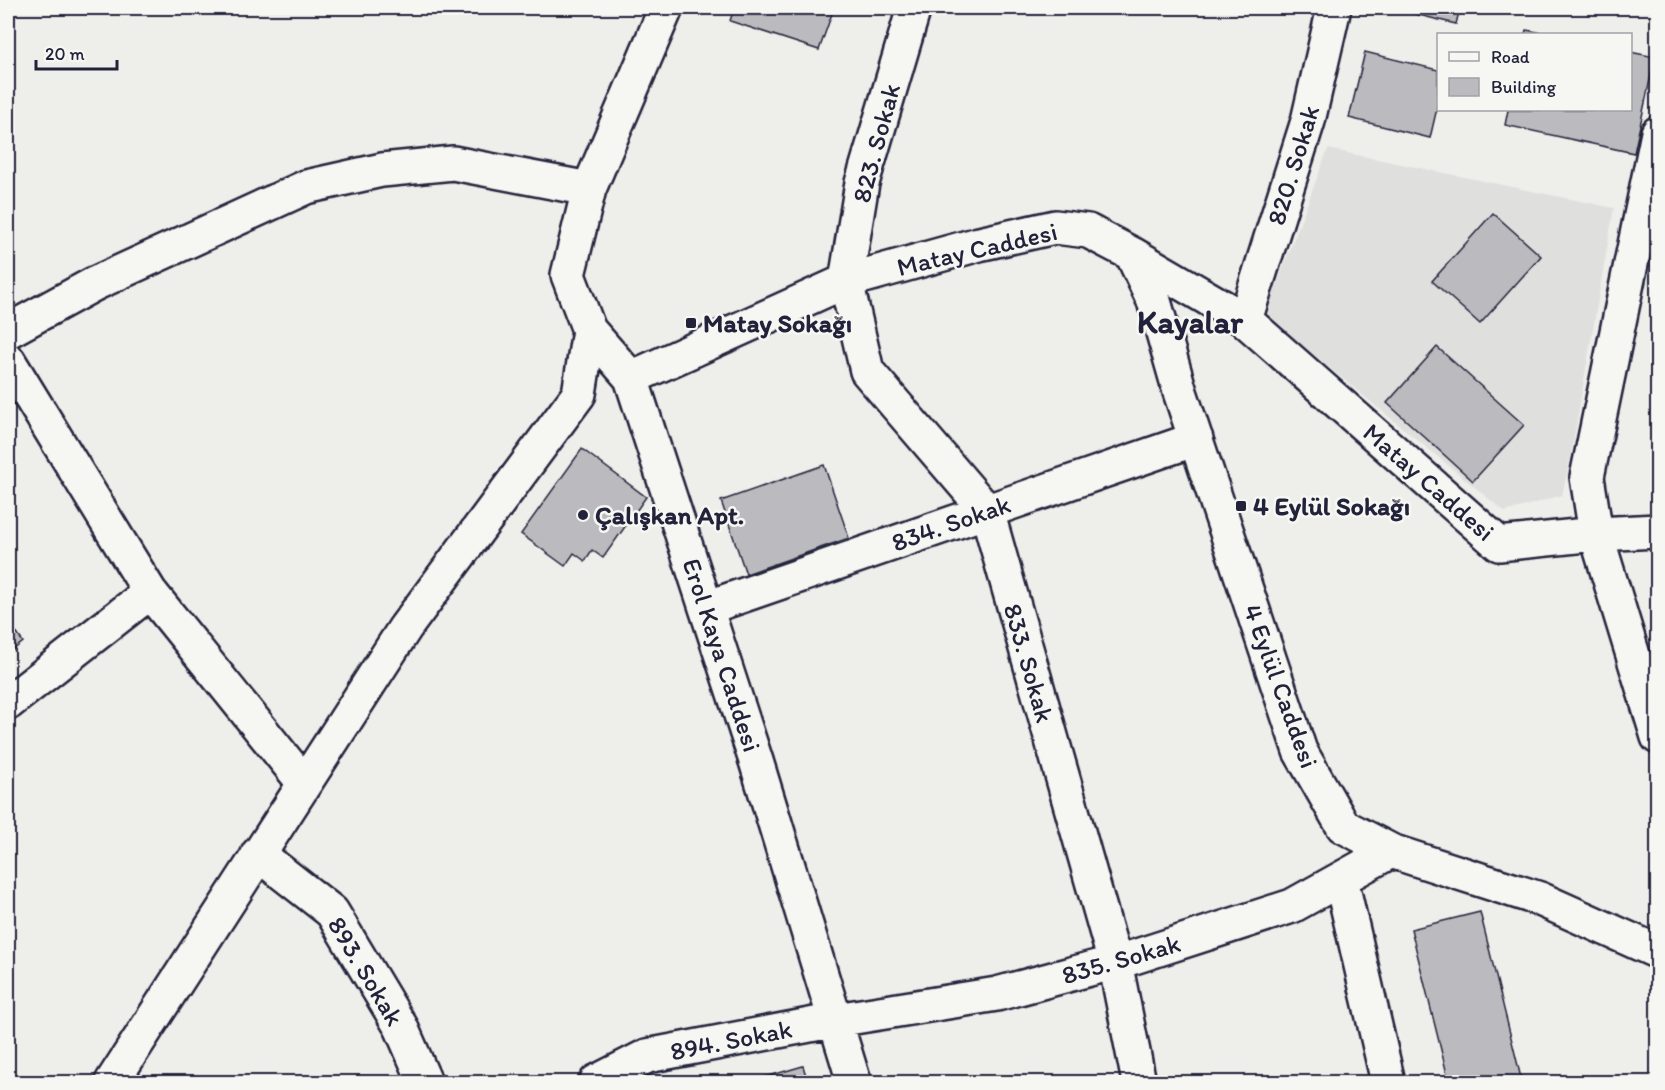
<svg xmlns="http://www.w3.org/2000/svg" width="1665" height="1090" viewBox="0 0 1665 1090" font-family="Itim,sans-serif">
<rect width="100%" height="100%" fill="#eeeeeb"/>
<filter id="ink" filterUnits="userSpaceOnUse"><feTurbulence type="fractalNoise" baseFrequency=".0167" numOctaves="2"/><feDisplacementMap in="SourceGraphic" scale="12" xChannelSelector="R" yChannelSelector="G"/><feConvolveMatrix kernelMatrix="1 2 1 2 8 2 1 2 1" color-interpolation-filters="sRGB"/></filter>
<g filter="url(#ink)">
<!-- built -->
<path fill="#dfdfde" d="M1328,149L1614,208L1571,455L1562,495L1505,512L1265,315Z"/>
<!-- building -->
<path fill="#bbbbbf" stroke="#22223b" stroke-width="1.5" d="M734,8H834L819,50L730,21Z
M1390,8H1460L1456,24Z
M1526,30L1549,34H1525Z
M1365,52L1438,70V104L1430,138L1349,118Z
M1630,52L1655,57L1634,153L1505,125L1508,110H1630Z
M1493,213L1541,256L1480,324L1432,281Z
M1437,347L1524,425L1473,481L1387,403Z
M582,449L646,497L603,558L592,550L585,561L574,553L565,566L521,534Z
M824,465L849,538L746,574L721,501Z
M8,621L23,642L8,654Z
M1480,912L1522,1082H1449L1411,929Z
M803,1066L808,1082H748Z"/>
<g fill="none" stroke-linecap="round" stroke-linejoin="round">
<defs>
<path id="minor" d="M666,8L589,189L568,275L589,330L631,378L756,761L854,1082
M914,8L862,183L846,281L867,371L987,511L1115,962L1139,1082
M1658,133L1587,477L1596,534L1658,737
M1132,254L1154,301L1180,392L1300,751L1343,826L1391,851L1540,899L1658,952
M1245,320L1308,121L1334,8
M8,331L94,284L306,187L382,170L453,163L589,189
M8,360L150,592L304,783
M631,378L846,281L979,244L1055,227L1088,231L1132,254L1245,320L1499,544L1596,534L1658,531
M706,608L1196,439
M8,703L150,592
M258,854L332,912L401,1027L425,1082
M1341,879L1388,1082
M112,1082L405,628L579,394L589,330
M596,1082L647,1056L836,1020L997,994L1134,957L1292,906L1391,851"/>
</defs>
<!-- minor casing -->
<use href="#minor" stroke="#22223b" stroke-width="38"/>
<!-- minor -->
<use href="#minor" stroke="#f6f6f2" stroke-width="33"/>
</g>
</g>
<!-- markers -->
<g fill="#22223b" stroke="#f6f6f2" stroke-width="2">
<rect x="685" y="317" width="12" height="12" rx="3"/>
<rect x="1235" y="500" width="12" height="12" rx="3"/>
<circle cx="583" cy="515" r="6"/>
</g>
<g text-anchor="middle" stroke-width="5" stroke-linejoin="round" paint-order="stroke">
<!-- street labels -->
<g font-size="26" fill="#22223b" stroke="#f6f6f2">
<text transform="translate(876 143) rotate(-75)" y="9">823. Sokak</text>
<text transform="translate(1293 165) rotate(-73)" y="9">820. Sokak</text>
<text transform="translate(977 249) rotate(-13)" y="9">Matay Caddesi</text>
<text transform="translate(1429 482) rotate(41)" y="9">Matay Caddesi</text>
<text transform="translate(951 523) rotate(-19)" y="9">834. Sokak</text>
<text transform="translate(722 655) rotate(72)" y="9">Erol Kaya Caddesi</text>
<text transform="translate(1029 663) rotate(74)" y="9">833. Sokak</text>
<text transform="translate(1281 686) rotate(70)" y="9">4 Eylül Caddesi</text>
<text transform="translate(1121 959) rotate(-16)" y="9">835. Sokak</text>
<text transform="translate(366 971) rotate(59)" y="9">893. Sokak</text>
<text transform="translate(731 1040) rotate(-11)" y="9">894. Sokak</text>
</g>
<!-- poi labels -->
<g font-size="26" font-weight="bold" fill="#22223b" stroke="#f6f6f2" text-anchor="start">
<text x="703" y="332">Matay Sokağı</text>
<text x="1253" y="515">4 Eylül Sokağı</text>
<text x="595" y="524">Çalışkan Apt.</text>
</g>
<!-- district labels -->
<g font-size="32" font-weight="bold" fill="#22223b" stroke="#f6f6f2">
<text x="1190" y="333">Kayalar</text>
</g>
</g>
<!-- margin -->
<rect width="1665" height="1090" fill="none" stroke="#f6f6f2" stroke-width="30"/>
<rect x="15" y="15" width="1635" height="1060" fill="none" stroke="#22223b" stroke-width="2" filter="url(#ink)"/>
<!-- legend -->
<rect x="1437" y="33" width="195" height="78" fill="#f6f6f2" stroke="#a1a1a9" stroke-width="1.5"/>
<rect x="1449" y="52" width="30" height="9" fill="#f6f6f2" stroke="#a1a1a9" stroke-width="1.5"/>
<text x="1491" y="63" font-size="18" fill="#22223b">Road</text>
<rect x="1449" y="78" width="30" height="18" fill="#bbbbbf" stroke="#a1a1a9" stroke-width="1.5"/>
<text x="1491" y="93" font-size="18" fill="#22223b">Building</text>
<!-- scale -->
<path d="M36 60v9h81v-9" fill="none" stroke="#22223b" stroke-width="3"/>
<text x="45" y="60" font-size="18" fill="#22223b" stroke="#f6f6f2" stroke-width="4.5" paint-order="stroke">20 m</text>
</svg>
